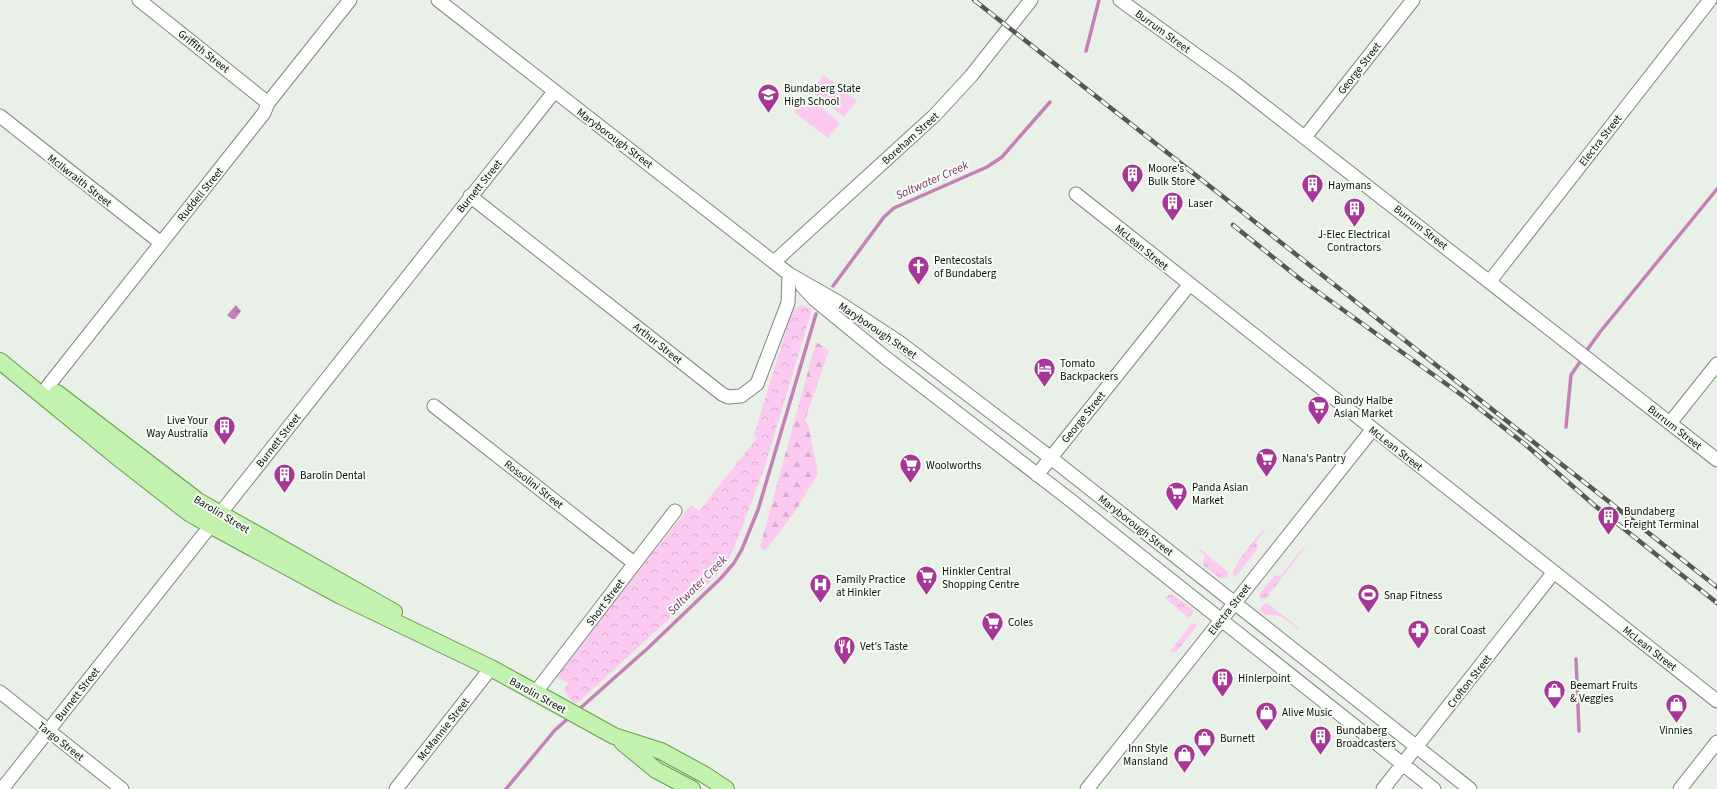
<svg xmlns="http://www.w3.org/2000/svg" width="1717" height="789" viewBox="0 0 1717 789" font-family="'Source Sans 3',sans-serif">
<defs>
<pattern id="grass-tufts" width="24" height="20" patternUnits="userSpaceOnUse"><rect width="24" height="20" fill="#fccaf1"/><path d="M3 7l-1-3M5 7V3M7 7l1-3M15 17l-1-3M17 17v-4M19 17l1-3" fill="none" stroke="#d7accd"/></pattern>
<pattern id="forest-firs" width="22" height="20" patternUnits="userSpaceOnUse"><rect width="22" height="20" fill="#fccaf1"/><path d="M5 1l3.5 6h-7zM16 11l3.5 6h-7z" fill="#d7accd"/></pattern>
<pattern id="park-crowns" width="20" height="18" patternUnits="userSpaceOnUse"><rect width="20" height="18" fill="#fccaf1"/><path d="M2 6a3 3 0 1 1 6 0M12 15a3 3 0 1 1 6 0" fill="none" stroke="#d7accd"/></pattern>
<pattern id="water-ripples" width="26" height="14" patternUnits="userSpaceOnUse"><rect width="26" height="14" fill="#c581b7"/><path d="M2 4q2-2 4 0t4 0M15 11q2-2 4 0t4 0" fill="none" stroke="#9e6893"/></pattern>
</defs>
<rect width="100%" height="100%" fill="#e9f0e7"/>
<!-- grass -->
<path fill="url(#grass-tufts)" d="M1264,529L1265,530L1256,542L1258,546L1256,551L1234,578C1228,569 1257,537 1264,529Z
M1304,547L1305,548L1267,597L1262,599L1258,596L1274,576L1277,575L1280,576Z
M1200,549L1228,572V576L1221,579L1204,566L1203,562L1205,556L1199,550Z
M1168,595H1174L1194,611L1189,618L1165,598Z
M1267,603L1299,628L1298,629L1280,616L1264,614L1259,609L1264,604Z
M1192,623L1197,625L1196,627L1177,651L1174,653L1170,651Z"/>
<!-- forest -->
<path fill="url(#forest-firs)" d="M816,342L829,350L805,420L809,427L818,474L794,513L765,551L760,547Z"/>
<!-- park -->
<path fill="url(#park-crowns)" d="M801,305L812,309L764,469L734,548L726,565L707,585L576,704L570,700L564,690L568,683L555,676L691,505L699,511L757,438L754,435L790,318L794,309Z"/>
<!-- garden -->
<path fill="#fccaf1" d="M824,75L857,101L844,117L811,91Z
M807,96L840,123L828,138L794,112Z"/>
<!-- water -->
<path fill="url(#water-ripples)" d="M236,305L241,311L235,319H232L227,315Z"/>
<g fill="none" stroke-linecap="round" stroke-linejoin="round">
<!-- stream -->
<path stroke="#c581b7" stroke-width="3.5" d="M1086,51L1099,0
M833,286L884,217L894,208L987,167L1002,157L1050,102
M1585,353L1600,332L1717,189
M1566,427L1571,375L1582,359
M1576,659L1579,731
M577,711L648,648L721,578L734,563L742,549L758,510L816,314
M506,789L555,730L571,716"/>
<defs>
<path id="minor" d="M139,0L268,103
M438,0L789,274L838,302L899,342L1051,458L1470,789
M1120,0L1235,83L1717,460
M0,116L161,243
M1305,137L1413,0
M1076,194L1717,701
M470,196L722,394L728,397L741,396L757,384L788,303L789,274
M774,262L935,115L971,76L1031,0
M1490,281L1710,0
M802,286L815,300L886,358L1069,499L1434,789
M48,386L264,113L268,103L350,0
M434,406L634,563
M1670,423L1717,364
M1037,475L1189,285
M0,692L122,789
M535,693L675,511
M2,789L554,92
M396,789L491,668
M1087,789L1372,430
M1383,789L1554,572
M1680,789L1717,742"/>
<path id="major" d="M0,361L121,460L189,513L210,525L341,596L491,668L614,736L661,751L705,775L726,789
M57,393L198,501L394,612
M622,742L656,770L692,789"/>
</defs>
<!-- minor casing -->
<use href="#minor" stroke="#81877f" stroke-width="15"/>
<!-- major casing -->
<use href="#major" stroke="#689d52" stroke-width="18"/>
<!-- minor -->
<use href="#minor" stroke="#fff" stroke-width="13"/>
<!-- major -->
<use href="#major" stroke="#c2f2ae" stroke-width="16"/>
<defs>
<path id="rail" d="M974,0L1717,587
M1233,225L1300,279L1463,396L1526,445L1594,505L1717,603"/>
</defs>
<!-- rail casing -->
<use href="#rail" stroke="#555954" stroke-width="4.5"/>
<!-- rail -->
<use href="#rail" stroke="#f6fdf4" stroke-width="3" stroke-dasharray="9" stroke-linecap="butt"/>
</g>
<!-- icons -->
<defs>
<symbol id="school-pin" viewBox="-11 -11 22 30"><path d="M0 17L-7.5 6A9.5 9.5 0 1 1 7.5 6Z" fill="#a63796" stroke="#f6fdf4"/><path d="M0-5L7-2L0 1L-7-2ZM-4 1L0 2.5L4 1V4Q0 6-4 4Z" fill="#fff"/></symbol>
<symbol id="building-pin" viewBox="-11 -11 22 30"><path d="M0 17L-7.5 6A9.5 9.5 0 1 1 7.5 6Z" fill="#a63796" stroke="#f6fdf4"/><path d="M-4-6H4V6H1V3H-1V6H-4ZM-2.5-4.3h1.7v1.8h-1.7ZM.8-4.3h1.7v1.8H.8ZM-2.5-1h1.7V.8h-1.7ZM.8-1h1.7V.8H.8Z" fill="#fff"/></symbol>
<symbol id="church-pin" viewBox="-11 -11 22 30"><path d="M0 17L-7.5 6A9.5 9.5 0 1 1 7.5 6Z" fill="#a63796" stroke="#f6fdf4"/><path d="M-1.2-6h2.4v3.5h3.3v2.4h-3.3V6h-2.4V-.1h-3.3v-2.4h3.3Z" fill="#fff"/></symbol>
<symbol id="hotel-pin" viewBox="-11 -11 22 30"><path d="M0 17L-7.5 6A9.5 9.5 0 1 1 7.5 6Z" fill="#a63796" stroke="#f6fdf4"/><path d="M-6-4.5h1.5V1H6V5H4.5V3h-9V5H-6ZM-4 0a1.8 1.8 0 1 1 3.6 0ZM.5 0V-2.5h3Q6-2.5 6 0Z" fill="#fff"/></symbol>
<symbol id="supermarket-pin" viewBox="-11 -11 22 30"><path d="M0 17L-7.5 6A9.5 9.5 0 1 1 7.5 6Z" fill="#a63796" stroke="#f6fdf4"/><path d="M-6-5.5h2.5l.6 2H6L4.5 2H-2.5L-4.4-4H-6ZM-1.5 3.2a1.3 1.3 0 1 0 .1 0ZM3 3.2a1.3 1.3 0 1 0 .1 0Z" fill="#fff"/></symbol>
<symbol id="hospital-pin" viewBox="-11 -11 22 30"><path d="M0 17L-7.5 6A9.5 9.5 0 1 1 7.5 6Z" fill="#a63796" stroke="#f6fdf4"/><path d="M-5-5h3v3.5h4V-5h3V5h-3V1.5h-4V5h-3Z" fill="#fff"/></symbol>
<symbol id="stadium-pin" viewBox="-11 -11 22 30"><path d="M0 17L-7.5 6A9.5 9.5 0 1 1 7.5 6Z" fill="#a63796" stroke="#f6fdf4"/><path d="M0-5a6.5 5 0 1 0 0 10a6.5 5 0 1 0 0-10ZM-3.5-1.8h7v3.6h-7Z" fill="#fff"/></symbol>
<symbol id="pharmacy-pin" viewBox="-11 -11 22 30"><path d="M0 17L-7.5 6A9.5 9.5 0 1 1 7.5 6Z" fill="#a63796" stroke="#f6fdf4"/><path d="M-2-6h4v4h4v4h-4v4h-4v-4h-4v-4h4Z" fill="#fff"/></symbol>
<symbol id="restaurant-pin" viewBox="-11 -11 22 30"><path d="M0 17L-7.5 6A9.5 9.5 0 1 1 7.5 6Z" fill="#a63796" stroke="#f6fdf4"/><path d="M-5-6h1v4h1v-4h1v4h1v-4h1v5L-1.5 .5V6h-2V.5L-5-1ZM5-6V6H3V1.5H1.5Q1.5-4 5-6Z" fill="#fff"/></symbol>
<symbol id="shop-pin" viewBox="-11 -11 22 30"><path d="M0 17L-7.5 6A9.5 9.5 0 1 1 7.5 6Z" fill="#a63796" stroke="#f6fdf4"/><path d="M-5-2.5h2.3a2.7 3.5 0 0 1 5.4 0H5L5.5 6h-11ZM-1.5-2.5h3a1.5 2.3 0 0 0-3 0Z" fill="#fff"/></symbol>
</defs>
<g fill-rule="evenodd">
<use href="#school-pin" x="756" y="82" width="25" height="34"/>
<use href="#building-pin" x="1120" y="162" width="25" height="34"/>
<use href="#building-pin" x="1300" y="172" width="25" height="34"/>
<use href="#building-pin" x="1160" y="190" width="25" height="34"/>
<use href="#building-pin" x="1342" y="196" width="25" height="34"/>
<use href="#church-pin" x="906" y="254" width="25" height="34"/>
<use href="#hotel-pin" x="1032" y="356" width="25" height="34"/>
<use href="#supermarket-pin" x="1306" y="394" width="25" height="34"/>
<use href="#building-pin" x="212" y="414" width="25" height="34"/>
<use href="#supermarket-pin" x="1254" y="446" width="25" height="34"/>
<use href="#supermarket-pin" x="898" y="452" width="25" height="34"/>
<use href="#building-pin" x="272" y="462" width="25" height="34"/>
<use href="#supermarket-pin" x="1164" y="480" width="25" height="34"/>
<use href="#building-pin" x="1596" y="504" width="25" height="34"/>
<use href="#supermarket-pin" x="914" y="564" width="25" height="34"/>
<use href="#hospital-pin" x="808" y="572" width="25" height="34"/>
<use href="#stadium-pin" x="1356" y="582" width="25" height="34"/>
<use href="#supermarket-pin" x="980" y="610" width="25" height="34"/>
<use href="#pharmacy-pin" x="1406" y="618" width="25" height="34"/>
<use href="#restaurant-pin" x="832" y="634" width="25" height="34"/>
<use href="#building-pin" x="1210" y="666" width="25" height="34"/>
<use href="#shop-pin" x="1542" y="678" width="25" height="34"/>
<use href="#shop-pin" x="1664" y="692" width="25" height="34"/>
<use href="#shop-pin" x="1254" y="700" width="25" height="34"/>
<use href="#building-pin" x="1308" y="724" width="25" height="34"/>
<use href="#shop-pin" x="1192" y="726" width="25" height="34"/>
<use href="#shop-pin" x="1172" y="742" width="25" height="34"/>
</g>
<g text-anchor="middle" stroke-width="4" stroke-linejoin="round" paint-order="stroke">
<!-- street labels -->
<g font-size="11" fill="#0d0f0c" stroke="#f6fdf4">
<text transform="translate(1163 31) rotate(36)" y="4">Burrum Street</text>
<text transform="translate(204 51) rotate(38)" y="4">Griffith Street</text>
<text transform="translate(1359 68) rotate(-52)" y="4">George Street</text>
<text transform="translate(615 138) rotate(37)" y="4">Maryborough Street</text>
<text transform="translate(910 138) rotate(-42)" y="4">Boreham Street</text>
<text transform="translate(1600 140) rotate(-52)" y="4">Electra Street</text>
<text transform="translate(80 180) rotate(38)" y="4">McIlwraith Street</text>
<text transform="translate(479 186) rotate(-51)" y="4">Burnett Street</text>
<text transform="translate(200 194) rotate(-51)" y="4">Ruddell Street</text>
<text transform="translate(1421 227) rotate(38)" y="4">Burrum Street</text>
<text transform="translate(1142 247) rotate(39)" y="4">McLean Street</text>
<text transform="translate(878 330) rotate(34)" y="4">Maryborough Street</text>
<text transform="translate(658 343) rotate(38)" y="4">Arthur Street</text>
<text transform="translate(1083 417) rotate(-51)" y="4">George Street</text>
<text transform="translate(1675 427) rotate(38)" y="4">Burrum Street</text>
<text transform="translate(278 440) rotate(-52)" y="4">Burnett Street</text>
<text transform="translate(1396 448) rotate(38)" y="4">McLean Street</text>
<text transform="translate(534 484) rotate(38)" y="4">Rossolini Street</text>
<text transform="translate(222 514) rotate(31)" y="4">Barolin Street</text>
<text transform="translate(1136 525) rotate(38)" y="4">Maryborough Street</text>
<text transform="translate(605 602) rotate(-53)" y="4">Short Street</text>
<text transform="translate(1229 609) rotate(-52)" y="4">Electra Street</text>
<text transform="translate(1650 648) rotate(38)" y="4">McLean Street</text>
<text transform="translate(1469 681) rotate(-52)" y="4">Crofton Street</text>
<text transform="translate(77 694) rotate(-52)" y="4">Burnett Street</text>
<text transform="translate(538 695) rotate(29)" y="4">Barolin Street</text>
<text transform="translate(443 729) rotate(-52)" y="4">McMannie Street</text>
<text transform="translate(61 741) rotate(38)" y="4">Targo Street</text>
</g>
<!-- poi labels -->
<g font-size="11" fill="#0d0f0c" stroke="#f6fdf4" text-anchor="start">
<text x="784" y="92">Bundaberg State<tspan x="784" dy="13">High School</tspan></text>
<text x="1148" y="172">Moore's<tspan x="1148" dy="13">Bulk Store</tspan></text>
<text x="1328" y="189">Haymans</text>
<text x="1188" y="207">Laser</text>
<text x="1354" y="238" text-anchor="middle">J-Elec Electrical<tspan x="1354" dy="13">Contractors</tspan></text>
<text x="934" y="264">Pentecostals<tspan x="934" dy="13">of Bundaberg</tspan></text>
<text x="1060" y="367">Tomato<tspan x="1060" dy="13">Backpackers</tspan></text>
<text x="1334" y="404">Bundy Halbe<tspan x="1334" dy="13">Asian Market</tspan></text>
<text x="208" y="424" text-anchor="end">Live Your<tspan x="208" dy="13">Way Australia</tspan></text>
<text x="1282" y="462">Nana's Pantry</text>
<text x="926" y="469">Woolworths</text>
<text x="300" y="479">Barolin Dental</text>
<text x="1192" y="491">Panda Asian<tspan x="1192" dy="13">Market</tspan></text>
<text x="1624" y="515">Bundaberg<tspan x="1624" dy="13">Freight Terminal</tspan></text>
<text x="942" y="575">Hinkler Central<tspan x="942" dy="13">Shopping Centre</tspan></text>
<text x="836" y="583">Family Practice<tspan x="836" dy="13">at Hinkler</tspan></text>
<text x="1384" y="599">Snap Fitness</text>
<text x="1008" y="626">Coles</text>
<text x="1434" y="634">Coral Coast</text>
<text x="860" y="650">Vet's Taste</text>
<text x="1238" y="682">Hinlerpoint</text>
<text x="1570" y="689">Beemart Fruits<tspan x="1570" dy="13">&amp; Veggies</tspan></text>
<text x="1282" y="716">Alive Music</text>
<text x="1336" y="734">Bundaberg<tspan x="1336" dy="13">Broadcasters</tspan></text>
<text x="1676" y="734" text-anchor="middle">Vinnies</text>
<text x="1220" y="742">Burnett</text>
<text x="1168" y="752" text-anchor="end">Inn Style<tspan x="1168" dy="13">Mansland</tspan></text>
</g>
<!-- water labels -->
<g font-size="12" font-style="italic" fill="#813074" stroke="#f6fdf4">
<text transform="translate(932 180) rotate(-24)" y="4">Saltwater Creek</text>
<text transform="translate(697 585) rotate(-45)" y="4">Saltwater Creek</text>
</g>
</g>
</svg>
